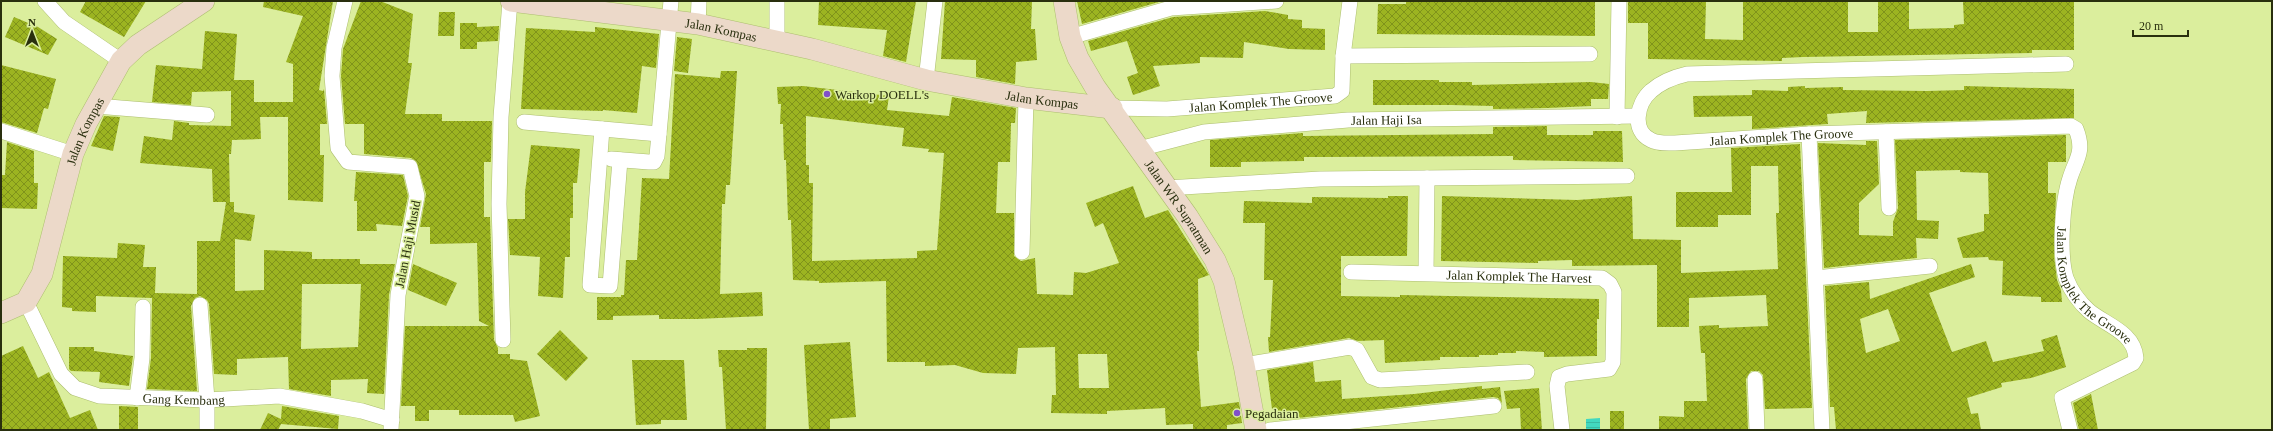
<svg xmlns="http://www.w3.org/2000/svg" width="2273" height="431" viewBox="0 0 2273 431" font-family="Georgia,serif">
<defs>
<pattern id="water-rules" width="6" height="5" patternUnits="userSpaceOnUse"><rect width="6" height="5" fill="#42d8bf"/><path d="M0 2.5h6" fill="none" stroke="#3abaa3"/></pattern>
<pattern id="building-cross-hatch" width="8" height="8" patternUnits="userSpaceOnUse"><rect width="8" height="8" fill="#9cb421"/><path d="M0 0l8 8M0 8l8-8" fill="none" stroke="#7f931b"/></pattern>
</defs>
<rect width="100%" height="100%" fill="#dbee9d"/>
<!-- water -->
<path fill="url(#water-rules)" d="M1600,418V430H1586V419Z"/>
<!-- building -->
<path fill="url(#building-cross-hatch)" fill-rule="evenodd" d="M86,1H146L124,37L80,12Z
M264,1H333L319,90L323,91L324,89L327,124H320V155H324L323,202L288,200V117H260L261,139L232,140L231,154H229L230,202H234V212L255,215L251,241L235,239V291L264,290V250L312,252V259H360V264H395L389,295L384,394L367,393L368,379L331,380V396L289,389L288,357L237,359V375L214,374L209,304L207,300L200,296L195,298L191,306L197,391L147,389L151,358L152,298L96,296V312L72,311V308L62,307L63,256L117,258L118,243L145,245L143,267H156L155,293L197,294V241H220L226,202H213L212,169L140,163L144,136L172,140L174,121L189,123V125L231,126V91L192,92L191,105L152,102L156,65L202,69L205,31L237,34L234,80H254V102H293V64L286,62L303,16L263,7ZM302,284H361L358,347L301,349Z
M361,1H380L413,14L408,63H412L405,114H442V121H492L491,162H484V217H490L494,340L498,348V354H510V359L527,361L540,416L515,422L513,415H459V410H429V421H415V406H401L405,326H489L479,321L477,243L430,244V227H420L426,194L416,161L411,158L364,154V124H345L341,76L343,49Z
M819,1H916L906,62L883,56L887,30L818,25Z
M945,1H1032L1031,29H1035L1037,60L1016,62L1015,84L976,77V60L941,59Z
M1077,1H1159V2L1082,24Z
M1406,1H1595V36L1377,34L1378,4H1406Z
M1628,1H1706L1705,39L1743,40V1L1848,2V32H1878V1H1909V29L1954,28V25L1964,24L1963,1H2074V50H2032V53L1803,57L1782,58V61L1648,59V23H1628Z
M1265,11L1288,15V19L1302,20V28L1325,29V50L1289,49L1244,42L1243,58L1200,57V63L1153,66L1160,86L1133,95L1127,77L1138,73L1127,41L1091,51L1088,41L1173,17Z
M439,12H455L454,36H438Z
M14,17L38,27L57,39L48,55L5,37Z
M460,23H477V27L499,26L498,41L477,42V49H460Z
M595,27L659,34L656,68L642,66L637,113L603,110V111L521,109L526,28L595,32Z
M677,37L692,39L688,73L674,71Z
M1,65L56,79L48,109L44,108L37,133L1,122Z
M721,71H737L730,185H726L725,204H722L720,294L762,292L763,316L697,319H659V315L613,316V320H597V297H621V295H624L626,260H637L642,178L669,179L675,74L720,78Z
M1373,80H1439V82H1472V85L1591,82L1609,84L1608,99H1591V106L1547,108L1493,109V106L1451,105H1373Z
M803,86L889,96L887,110L949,116L952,97L1016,108L1015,123H1011L1010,162H998L996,213H1014V256L1021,261L1035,258L1037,294L1073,295L1074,272L1086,273L1119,263L1103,223L1095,227L1086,203L1133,186L1145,218L1168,210L1209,275L1198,279L1199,351H1197L1201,407L1239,402L1242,423L1227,425V430H1193V424L1166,425L1165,408L1107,411V414L1051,413L1052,395H1056L1055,347L1018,348L1016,374L983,373L955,365L925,366V362H887L886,281L819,283V281L793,280L791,220H788L786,160H784L783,124H780L781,104H778L777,87ZM806,116L904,128L902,146L929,149L928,152L944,153L937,250L917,251V258L812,261L813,183H809V165H806ZM1078,354H1107L1109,388H1079Z
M1805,86V88L1843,87V90L1927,91L1964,90V86L2074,89V118L1866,123L1867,111L1827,114L1828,124L1752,129V116L1694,117L1693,96L1752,95V90L1788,91V87Z
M104,116L120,117L113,151L91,146Z
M1547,126V135H1593V131H1622L1623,162L1513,160V156L1323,157H1304V161L1241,162V167H1210V140L1303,133V136L1493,134V127Z
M2066,135V162H2048V193H2056L2054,256L2057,280L2061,290L2062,302H2041V297L2002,295L2003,261L1989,260L1988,257L1963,258L1957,238L1984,231V214H1989L1988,173L1960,172V170L1916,171L1917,220L1939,221L1938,239L1916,238L1917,258L1824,268L1818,143L1866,145V141H1877L1879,184L1859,203V235L1893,236V222L1898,208L1895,140Z
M7,142L34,151V183H38L37,209L1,208V175H5Z
M1800,144L1812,408L1765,409L1763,375L1759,371H1751L1746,379L1748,430H1659V416L1684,417V401H1707L1705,353H1701L1699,326L1719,325V328L1768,326L1766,295L1689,298V327H1657V265L1572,266V260L1538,261V263L1441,261L1442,196L1577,200L1632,196L1633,239L1681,240V273L1778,269L1776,213H1779L1778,166H1751V215H1718V227H1676V192H1732L1731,148Z
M531,145L580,149L577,183H573V218H570V257H565L563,298L538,296L540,257L510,255L508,219H525V192Z
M356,172L403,175L408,196L402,226L376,224L377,231H357V201H354Z
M1388,196H1408L1407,256H1341V296L1400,297V295L1599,299V319H1597V356L1544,357V352L1516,351V353H1498V355H1479V357H1440V360L1385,363L1384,340L1358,341L1349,338L1269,352L1268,337H1270L1273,280H1264L1265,223H1243L1244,201L1312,203V197L1388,198Z
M413,264L457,283L446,306L408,290Z
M1971,264L1975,277L1929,293L1952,352L1986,341L1993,362L2044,351L2041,340L2057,335L2066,367L2031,378L2001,383L2002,387L1967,398L1971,414L1978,413L1981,430H1836L1834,407H1830L1825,286L1869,282L1870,299ZM1888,309L1900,341L1866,353L1860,319Z
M560,330L588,358L566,381L537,354Z
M850,342L856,417L830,419V430H809L804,345Z
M23,346L38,378L49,372L70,418L90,410L98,430H1V356Z
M69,347H94V351L133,356L129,386L99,382L100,372L71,371L69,369Z
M747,348H767L766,430H726L722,367H719L718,350H747Z
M632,360H684L687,420H661V424L636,425Z
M1313,362L1315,382L1341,380L1342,399L1414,394L1482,386V389L1500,387L1502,403L1498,398L1493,397L1279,420L1278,409H1272L1267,370Z
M1539,388L1542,430H1521L1520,408L1507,409L1504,391Z
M2091,394L2098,430H2079L2073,403Z
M119,406L138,407V430H119Z
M282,406L339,416L338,429L281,424L278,430H260L268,413L281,419Z
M1610,411H1624V430H1610Z"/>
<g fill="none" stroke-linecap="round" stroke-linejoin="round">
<defs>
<g id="street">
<path d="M45,1L64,22L121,61"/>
<path d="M345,1L334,48L332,76L338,148L348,162L410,167L417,196L398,295L391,430"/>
<path d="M777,1V40"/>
<path d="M698,24L699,1"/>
<path d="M1070,37L1171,8L1276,1"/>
<path d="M1343,56L1590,54"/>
<path id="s1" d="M2066,64L1687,74C1674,77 1661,82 1651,91C1637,103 1631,131 1651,140C1658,144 1667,143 1675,143L1809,134L2071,126L2076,129C2085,152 2076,159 2070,178C2062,202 2059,255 2066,278C2071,291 2079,302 2089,311C2106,325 2134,332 2136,358L2133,363L2062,398L2070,430"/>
<path d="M926,80L935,1"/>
<path d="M96,106L207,115"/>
<path id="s2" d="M1112,108L1167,109L1335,96L1342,91L1343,56L1350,1"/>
<path d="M1617,117L1619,1"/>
<path d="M524,122L659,134"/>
<path d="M602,129L590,285L610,286L620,160"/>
<path d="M1,131L73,154"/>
<path d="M1886,132L1889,208"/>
<path d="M1809,134L1822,430"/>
<path id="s3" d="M1139,149L1204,132L1348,120L1637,116"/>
<path d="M611,159L649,162H654L657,156L671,1"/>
<path d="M1166,188L1320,179L1627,176"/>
<path d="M1022,252L1026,98"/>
<path id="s4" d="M1351,272L1602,278L1610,284L1614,292L1613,362L1609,369L1567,374L1559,377L1557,386L1562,430"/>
<path d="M1426,273L1427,178"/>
<path d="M1816,278L1930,266"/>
<path id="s5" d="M26,302L61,374L75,388L99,396L207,400L279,396L362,411L392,420"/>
<path d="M200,305L207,400V430"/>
<path d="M503,340L499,204L501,117L510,1"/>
<path d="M1244,365L1350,347L1357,350L1372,377L1380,380L1527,372"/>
<path d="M1755,379L1757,430"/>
<path d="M137,398L142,358L143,307"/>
<path d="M1270,430L1494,406"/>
</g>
<g id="secondary">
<path id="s6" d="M511,1L698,24L812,49L926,80L1026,98L1112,108"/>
<path id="s7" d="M1064,1L1070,37L1078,58L1095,87L1188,217L1215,260L1224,281L1244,365L1256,430"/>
<path id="s8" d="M1,313L26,302L42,274L73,154L86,124L121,61L138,45L204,1"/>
</g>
</defs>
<!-- street casing -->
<use href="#street" stroke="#adbe6f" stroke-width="16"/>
<!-- secondary casing -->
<use href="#secondary" stroke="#adbe6f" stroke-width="22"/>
<!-- street -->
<use href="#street" stroke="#fff" stroke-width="15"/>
<!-- secondary -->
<use href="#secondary" stroke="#ecd9c9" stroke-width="21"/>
</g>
<!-- markers -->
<g fill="#8150c9" stroke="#dbee9d" stroke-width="1.5">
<circle cx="827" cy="94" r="4"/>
<circle cx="1237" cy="413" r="4"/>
</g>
<g text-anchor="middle" stroke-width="3" stroke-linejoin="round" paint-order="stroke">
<!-- street labels -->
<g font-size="13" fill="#292f0e" stroke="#dbee9d">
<text dy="5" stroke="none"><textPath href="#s6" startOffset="212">Jalan Kompas</textPath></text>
<text dy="5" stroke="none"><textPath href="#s6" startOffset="541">Jalan Kompas</textPath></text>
<text dy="5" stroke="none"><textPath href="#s2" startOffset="149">Jalan Komplek The Groove</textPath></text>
<text dy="5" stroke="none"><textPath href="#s3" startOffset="250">Jalan Haji Isa</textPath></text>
<text dy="5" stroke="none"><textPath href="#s8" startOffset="209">Jalan Kompas</textPath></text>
<text dy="5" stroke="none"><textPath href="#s1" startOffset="608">Jalan Komplek The Groove</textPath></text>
<text dy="5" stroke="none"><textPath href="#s7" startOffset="239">Jalan WR Supratman</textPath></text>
<text transform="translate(407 244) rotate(-79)" y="5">Jalan Haji Musid</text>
<text dy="5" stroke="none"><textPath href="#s4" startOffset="168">Jalan Komplek The Harvest</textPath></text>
<text dy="5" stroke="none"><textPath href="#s1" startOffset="1076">Jalan Komplek The Groove</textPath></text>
<text dy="5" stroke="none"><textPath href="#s5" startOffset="210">Gang Kembang</textPath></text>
</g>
<!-- poi labels -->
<g font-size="13" fill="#292f0e" stroke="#dbee9d" text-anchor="start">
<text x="835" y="99">Warkop DOELL's</text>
<text x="1245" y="418">Pegadaian</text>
</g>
</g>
<!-- border -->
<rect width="2273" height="431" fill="none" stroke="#292f0e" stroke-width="4"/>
<!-- north arrow -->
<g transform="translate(32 32)" stroke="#dbee9d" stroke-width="3" paint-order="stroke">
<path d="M0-3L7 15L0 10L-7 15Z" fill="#292f0e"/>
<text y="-6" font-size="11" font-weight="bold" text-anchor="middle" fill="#292f0e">N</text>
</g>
<!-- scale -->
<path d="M2133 30v6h55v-6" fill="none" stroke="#292f0e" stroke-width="2"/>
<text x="2139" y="30" font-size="12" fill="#292f0e" stroke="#dbee9d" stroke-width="3" paint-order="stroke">20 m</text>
</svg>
